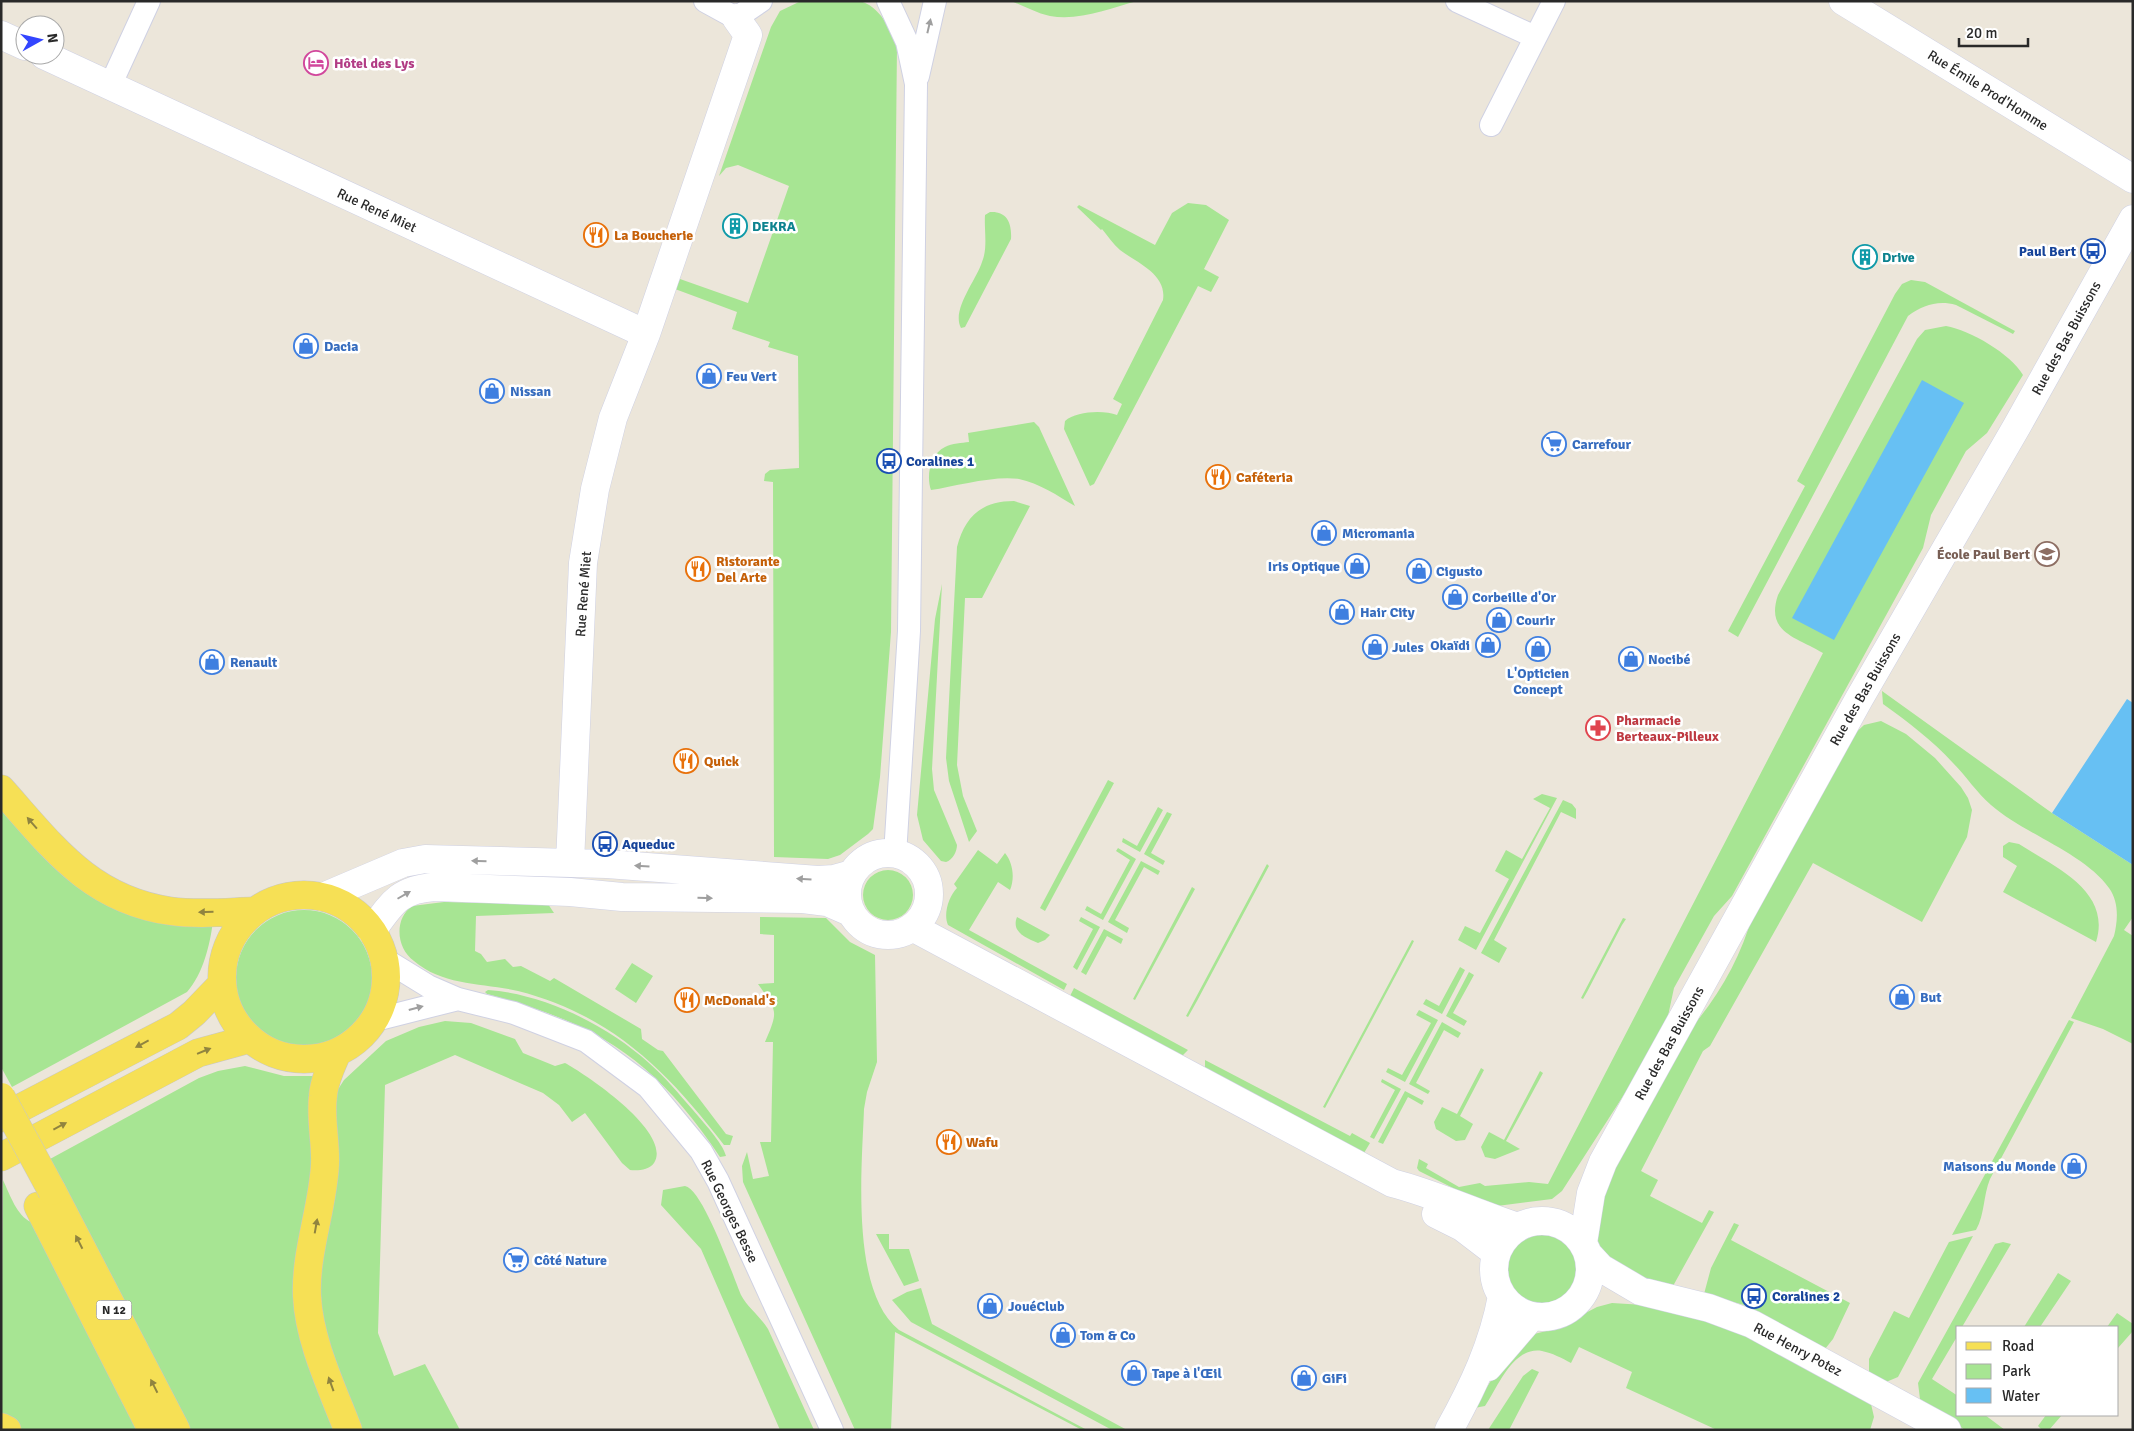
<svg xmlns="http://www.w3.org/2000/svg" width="2134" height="1431" viewBox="0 0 2134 1431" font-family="Signika,sans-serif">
<rect width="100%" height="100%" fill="#ece6da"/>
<!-- green -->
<path fill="#a7e593" d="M801,1C816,1 848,0 860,1C879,6 891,29 897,45L891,632L880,777L873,829L868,834L840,855L828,859L774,857L773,482L764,481L765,474L770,470L799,468L798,356L768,347L770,342L732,329L737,312L675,289L680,279L748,303L789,186L738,165L726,168L719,176L771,27L780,11Z
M1010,1H1137C1109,9 1079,21 1050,16C1035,13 1023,5 1010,1Z
M1188,203L1206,205L1229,220L1204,269L1219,277L1211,292L1198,286L1094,484L1090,486L1064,429L1065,421C1076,411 1104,410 1117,415L1122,404L1113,399L1163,300C1167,274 1137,263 1120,250C1113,244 1108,236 1102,229L1101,230L1077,207L1079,205L1155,245L1172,213Z
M990,212C1007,211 1012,223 1011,239L965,327L961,328C951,310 977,279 982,262C988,248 984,230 985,215Z
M1911,280L1925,282L2015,331L2013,334L1956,305C1938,300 1923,305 1908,316L1738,637L1728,631L1805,486L1797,481L1895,294L1902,284Z
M1946,326C1970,330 2011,354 2023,375L1987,433L1966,451L1931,515L1923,548L1732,896L1714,916L1674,988L1668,1016L1627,1090L1562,1191L1552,1199L1497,1206L1479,1201L1419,1171L1417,1168L1419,1159L1428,1164L1426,1168L1459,1187L1480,1183L1485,1186L1529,1182L1548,1184L1823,653C1797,637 1765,633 1778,595L1917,339L1925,330Z
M1034,422L1039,427L1075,506C1058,496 1039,483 1019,479C995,475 956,486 931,490C926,476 930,454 945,447C952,443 962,443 969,442L968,433Z
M1014,501L1030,506L982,598H965L957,765L963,796L977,831L969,842L949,781L946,758L957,547C965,516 982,501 1014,501Z
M942,584L932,769L934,790L957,845C957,851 953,860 946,862L941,861L923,840L917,815L935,619Z
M1882,691L2052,813L2133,865V917L2124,930L2133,936V1044L2103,1029L2071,1018L2114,936C2118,920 2119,902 2109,888C2084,853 2024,834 1991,805C1977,793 1966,776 1953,763C1932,740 1908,722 1883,704Z
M1881,721L1906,734L1935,758L1961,787L1968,798L1972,810L1967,837L1922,922L1813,863L1710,1046L1703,1051L1641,1171L1658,1180L1650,1196L1702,1223L1709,1210L1714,1212L1673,1286L1624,1272L1599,1247L1596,1240L1597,1200L1691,1028C1720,995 1741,956 1753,914L1851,737L1864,725Z
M1108,780L1114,783L1045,911L1040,908Z
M1542,794L1557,798L1476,950L1458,940L1465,926L1480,933L1509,879L1495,871L1506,850L1522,859L1550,808L1533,799Z
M1563,800L1572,804L1576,809V819L1561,812L1494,940L1507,948L1499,963L1481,953Z
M1,801L55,862L213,921C210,945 203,974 187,992L12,1087L1,1067Z
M1158,807L1163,810L1140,852L1122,842L1123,838L1137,846Z
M1167,812L1172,814L1151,853L1165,861L1163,865L1144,854Z
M2009,842L2019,844C2055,867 2112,891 2096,942L2003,892L2017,866L2003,857V846Z
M1118,848L1136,859L1103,920L1085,910L1087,906L1101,914L1130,860L1116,851Z
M978,850L997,864L1005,853C1013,863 1015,878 1010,890L998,882L969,930L1067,984L1064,990L948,925C943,914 949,896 957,888L954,884Z
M1141,861L1160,871L1158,875L1144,867L1115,920L1129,928L1127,933L1108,922Z
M1267,864L1269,866L1197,1001L1188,1017L1186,1016Z
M863 895a25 25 0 1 1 50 0a25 25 0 1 1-50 0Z
M1192,887L1195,889L1135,1000L1133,999Z
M444,902L548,904L554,913L476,916L475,951L481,954L487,962L505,959L513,967L521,966L550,981L554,978L641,1029L642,1039L658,1050L663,1051L726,1134L733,1136L730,1145H724C667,1071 612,1015 518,991C483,983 443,986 414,961C396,948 394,919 412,906Z
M236 978a68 68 0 1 1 136 0a68 68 0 1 1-136 0Z
M760,917L826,918L850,942L875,955L877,1062L867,1092L864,1109C862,1167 850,1291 899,1330L1087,1430H1082L895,1332L891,1430H855L743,1182L742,1166L747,1152L753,1179L769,1176L760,1142H771L773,1042H765C779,1010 777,1011 758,984L774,983V935L760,934Z
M1017,917L1050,935L1045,940L1038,943C1026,938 1011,932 1017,917Z
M1081,917L1100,927L1077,970L1073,967L1093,929L1079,921Z
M1623,918L1626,919L1622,925L1587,992L1583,999L1581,998Z
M1104,929L1123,939L1121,944L1107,936L1086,975L1081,972Z
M1412,940L1414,941L1411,947L1325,1108L1323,1107Z
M632,963L653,976L636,1003L615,989Z
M1460,967L1465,970L1442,1014L1423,1004L1426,999L1439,1006Z
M1469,972L1474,975L1453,1013L1467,1021L1464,1026L1446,1016Z
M1074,988L1188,1050L1181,1057L1069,998Z
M488,990C544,994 607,1025 649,1063C665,1077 679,1094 693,1110C702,1121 723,1143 726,1156L720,1157C655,1060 599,1024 487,994L485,992Z
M1419,1010L1438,1020L1405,1082L1386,1072L1388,1068L1402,1075L1431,1023L1416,1015Z
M2069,1020L2074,1022L1990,1179C1983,1196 1985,1214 1976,1230L1952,1235Z
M445,1021L471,1023L515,1039L523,1053L555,1066L565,1063C587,1075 673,1133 654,1163C649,1170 638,1171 630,1170L622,1163L585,1113L572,1122L559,1105L543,1093L455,1055L385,1085L378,1333L394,1376L425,1364L460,1430H356L316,1300L335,1094L344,1080L386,1041L419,1027Z
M1442,1022L1461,1033L1458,1038L1444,1030L1416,1083L1430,1091L1428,1094L1409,1084Z
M1205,1060L1350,1136L1352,1133L1370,1143L1364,1153L1205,1068Z
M245,1066L284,1076H321L303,1250L338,1430H186L50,1159L199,1078L218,1071Z
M1481,1068L1484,1070L1460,1116L1473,1124L1465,1140L1456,1141L1436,1129L1434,1122L1442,1107L1457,1114Z
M1540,1071L1543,1073L1506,1141L1520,1149L1495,1159L1485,1157L1481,1147L1489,1132L1504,1140Z
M1382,1079L1401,1089L1374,1139L1370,1137L1395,1090L1381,1082Z
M1405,1091L1424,1101L1422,1105L1408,1097L1383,1144L1378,1142Z
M3,1180C10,1195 17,1216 31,1222L141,1430H24L1,1420Z
M685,1186C703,1189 733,1276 741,1295C748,1308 760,1316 768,1329L814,1430H780L701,1249L661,1205L663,1190Z
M1734,1223L1739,1225L1731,1240L1850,1303L1833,1339L1825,1349L1744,1305L1704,1294L1711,1268Z
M876,1234H889V1249H909L919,1281L904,1286Z
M1507 1269a35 35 0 1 1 70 0a35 35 0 1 1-70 0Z
M1973,1236L1898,1377L1886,1382L1869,1373V1359L1894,1311L1909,1318L1949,1242Z
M2003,1242L2011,1244L1962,1327H1958V1335L1932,1379L1958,1396V1415H1985L2005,1430H1965L1920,1399L1918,1383L1995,1244Z
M2058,1273L2071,1281L2040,1327H2024Z
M921,1288L932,1324L1127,1430H1112L911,1322L892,1300L907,1292Z
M1612,1303L1644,1305L1727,1325L1871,1404L1874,1417L1870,1430H1717L1626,1388L1632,1372L1579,1347L1571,1363C1562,1358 1552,1353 1542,1351C1513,1346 1498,1387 1485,1406L1474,1408L1500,1366L1534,1334L1555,1329L1597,1307Z
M2117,1313L2133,1324V1331L2118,1348V1327H2107Z
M1532,1369L1539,1372L1509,1430H1488L1523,1376Z
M2046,1415H2062L2049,1430H2042L2038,1426Z"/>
<!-- water -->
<path fill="#67c0f3" d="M1922,380L1964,403L1834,640L1792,618Z
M2127,699L2133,703V865L2052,813Z"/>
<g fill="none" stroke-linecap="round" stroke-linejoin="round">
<defs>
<path id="street" d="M705,1L736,18L761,1
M888,1L907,42L916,84L909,631L895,855
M1457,1L1535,37
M918,76L935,1
M110,86L149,1
M1491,125L1554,1
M384,959L428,986L458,999L514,1013L586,1041L648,1087L701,1151L718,1181L832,1430
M375,1020L458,999"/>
<path id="secondary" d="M1843,1L2133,179
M1,35L25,46
M44,55L646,334
M847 894a41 41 0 1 1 82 0a41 41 0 1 1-82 0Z
M570,863L583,563L595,489L613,418L646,334L748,35L736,18
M323,897L403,863L425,859L607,864L818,880L834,879L852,874
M912,927L1392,1183C1435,1194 1475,1213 1518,1227
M372,931C391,904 399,889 435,887L570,892L622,897L803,899L827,902L850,912
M1436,1214L1462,1227L1496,1253
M1494 1269a48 48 0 1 1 96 0a48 48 0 1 1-96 0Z
M1583,1243L1591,1193L1603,1162L1859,699L2017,426L2133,219
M1588,1254L1601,1268L1640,1291L1709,1308L1752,1324L1947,1430
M1488,1367L1532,1316
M1449,1430C1473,1387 1493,1345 1502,1296"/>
<path id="primary" d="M1,789C52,846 89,899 170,911C198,915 226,912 254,911
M222 977a82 82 0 1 1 164 0a82 82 0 1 1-164 0Z
M337,1053C331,1067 324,1081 323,1096C320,1118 326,1142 325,1164C323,1208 305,1252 307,1296C309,1341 332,1388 348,1430
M1,1118L178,1026L194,1013L222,984
M1,1157L198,1053L249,1039
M52,1191L176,1430
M38,1206L152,1430
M1,1427L7,1430"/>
</defs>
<!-- street casing -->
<use href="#street" stroke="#cfd1e3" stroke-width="24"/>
<!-- secondary casing -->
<use href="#secondary" stroke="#cfd1e3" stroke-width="29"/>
<!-- primary casing -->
<use href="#primary" stroke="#c7c7c7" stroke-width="29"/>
<!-- street -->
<use href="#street" stroke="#fff" stroke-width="22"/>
<!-- secondary -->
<use href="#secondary" stroke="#fff" stroke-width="28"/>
<!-- primary -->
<use href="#primary" stroke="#f6e055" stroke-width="28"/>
<defs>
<path id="primary-bridge" d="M1,1097L52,1191"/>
</defs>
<!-- primary-bridge casing -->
<use href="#primary-bridge" stroke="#c7c7c7" stroke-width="29" stroke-linecap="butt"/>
<!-- primary-bridge -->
<use href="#primary-bridge" stroke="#f6e055" stroke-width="28"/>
</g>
<!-- one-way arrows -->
<defs><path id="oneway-solid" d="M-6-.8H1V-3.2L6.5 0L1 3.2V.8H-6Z" transform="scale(1.25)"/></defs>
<g fill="#9f9f9f">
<use href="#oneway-solid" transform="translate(929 26) rotate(-77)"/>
<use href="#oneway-solid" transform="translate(479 861) rotate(-179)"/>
<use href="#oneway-solid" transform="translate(642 866) rotate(-176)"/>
<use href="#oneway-solid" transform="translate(804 879) rotate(-176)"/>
<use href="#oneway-solid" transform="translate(404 895) rotate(-30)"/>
<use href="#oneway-solid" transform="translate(705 898) rotate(1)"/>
<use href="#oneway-solid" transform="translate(416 1008) rotate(-15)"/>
</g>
<g fill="#90843f">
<use href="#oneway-solid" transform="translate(32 823) rotate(-131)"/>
<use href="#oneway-solid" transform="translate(206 912) rotate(179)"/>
<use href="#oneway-solid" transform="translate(142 1044) rotate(152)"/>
<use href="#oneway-solid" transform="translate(204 1051) rotate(-22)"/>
<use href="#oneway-solid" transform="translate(60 1126) rotate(-28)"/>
<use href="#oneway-solid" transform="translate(316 1226) rotate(-80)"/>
<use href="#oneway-solid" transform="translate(79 1242) rotate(-117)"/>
<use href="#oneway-solid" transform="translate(331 1384) rotate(-110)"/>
<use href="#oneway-solid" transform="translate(154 1386) rotate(-117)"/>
</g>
<!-- icons -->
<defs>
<symbol id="hotel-ring" viewBox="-11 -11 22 22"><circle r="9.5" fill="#fff" stroke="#d1479c" stroke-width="1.5"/><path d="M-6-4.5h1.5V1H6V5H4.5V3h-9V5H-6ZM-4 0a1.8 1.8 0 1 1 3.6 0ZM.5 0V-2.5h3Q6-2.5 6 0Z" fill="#d1479c"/></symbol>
<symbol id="building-ring" viewBox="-11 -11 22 22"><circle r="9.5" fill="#fff" stroke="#0f9aa8" stroke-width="1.5"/><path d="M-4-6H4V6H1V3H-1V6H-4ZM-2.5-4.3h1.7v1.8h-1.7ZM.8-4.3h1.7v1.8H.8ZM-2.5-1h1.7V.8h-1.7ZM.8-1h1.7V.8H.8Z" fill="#0f9aa8"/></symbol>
<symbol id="restaurant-ring" viewBox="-11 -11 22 22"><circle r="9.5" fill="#fff" stroke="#e8710a" stroke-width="1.5"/><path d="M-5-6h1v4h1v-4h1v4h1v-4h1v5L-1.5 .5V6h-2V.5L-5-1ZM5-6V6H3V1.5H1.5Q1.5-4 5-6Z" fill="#e8710a"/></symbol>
<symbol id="bus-ring" viewBox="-11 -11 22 22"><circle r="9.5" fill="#fff" stroke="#1a4fb4" stroke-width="1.5"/><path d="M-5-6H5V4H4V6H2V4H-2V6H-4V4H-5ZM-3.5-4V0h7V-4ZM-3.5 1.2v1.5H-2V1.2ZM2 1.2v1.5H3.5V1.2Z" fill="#1a4fb4"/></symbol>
<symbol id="shop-ring" viewBox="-11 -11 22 22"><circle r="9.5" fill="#fff" stroke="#3f7fe0" stroke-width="1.5"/><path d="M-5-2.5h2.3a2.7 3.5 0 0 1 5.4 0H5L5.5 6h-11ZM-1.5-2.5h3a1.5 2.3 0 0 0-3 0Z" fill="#3f7fe0"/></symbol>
<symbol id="supermarket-ring" viewBox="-11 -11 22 22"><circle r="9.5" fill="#fff" stroke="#3f7fe0" stroke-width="1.5"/><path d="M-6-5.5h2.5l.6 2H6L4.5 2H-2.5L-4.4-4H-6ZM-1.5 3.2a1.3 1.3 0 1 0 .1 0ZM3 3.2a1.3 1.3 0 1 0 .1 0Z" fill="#3f7fe0"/></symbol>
<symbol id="school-ring" viewBox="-11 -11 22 22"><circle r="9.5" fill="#fff" stroke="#8d6e63" stroke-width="1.5"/><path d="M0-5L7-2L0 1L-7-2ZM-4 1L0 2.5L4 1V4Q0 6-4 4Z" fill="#8d6e63"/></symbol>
<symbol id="pharmacy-ring" viewBox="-11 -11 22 22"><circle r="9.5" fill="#fff" stroke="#e0444e" stroke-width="1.5"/><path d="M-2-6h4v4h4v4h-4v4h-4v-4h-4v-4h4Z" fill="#e0444e"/></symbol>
</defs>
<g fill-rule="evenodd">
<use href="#hotel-ring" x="302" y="49" width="28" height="28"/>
<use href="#building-ring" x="721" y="212" width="28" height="28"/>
<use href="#restaurant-ring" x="582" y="221" width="28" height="28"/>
<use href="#bus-ring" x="2079" y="237" width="28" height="28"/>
<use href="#building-ring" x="1851" y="243" width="28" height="28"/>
<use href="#shop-ring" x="292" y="332" width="28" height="28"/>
<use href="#shop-ring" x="695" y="362" width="28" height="28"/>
<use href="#shop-ring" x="478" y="377" width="28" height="28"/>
<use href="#supermarket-ring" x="1540" y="430" width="28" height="28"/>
<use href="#bus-ring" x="875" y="447" width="28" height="28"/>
<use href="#restaurant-ring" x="1204" y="463" width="28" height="28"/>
<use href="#shop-ring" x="1310" y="519" width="28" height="28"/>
<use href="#school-ring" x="2033" y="540" width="28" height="28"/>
<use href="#shop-ring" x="1343" y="552" width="28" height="28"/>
<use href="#restaurant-ring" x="684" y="555" width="28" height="28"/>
<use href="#shop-ring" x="1405" y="557" width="28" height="28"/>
<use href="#shop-ring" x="1441" y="583" width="28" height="28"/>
<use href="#shop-ring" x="1328" y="598" width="28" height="28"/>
<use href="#shop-ring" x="1485" y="606" width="28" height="28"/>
<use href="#shop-ring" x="1474" y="631" width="28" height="28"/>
<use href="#shop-ring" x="1361" y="633" width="28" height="28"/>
<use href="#shop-ring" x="1524" y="635" width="28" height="28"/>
<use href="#shop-ring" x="1617" y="645" width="28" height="28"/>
<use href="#shop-ring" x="198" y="648" width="28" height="28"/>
<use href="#pharmacy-ring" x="1584" y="714" width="28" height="28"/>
<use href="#restaurant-ring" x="672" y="747" width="28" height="28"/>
<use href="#bus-ring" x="591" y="830" width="28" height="28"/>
<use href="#shop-ring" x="1888" y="983" width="28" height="28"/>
<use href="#restaurant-ring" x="673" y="986" width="28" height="28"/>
<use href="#restaurant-ring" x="935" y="1128" width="28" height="28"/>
<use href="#shop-ring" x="2060" y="1152" width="28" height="28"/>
<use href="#supermarket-ring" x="502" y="1246" width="28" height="28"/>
<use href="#bus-ring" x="1740" y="1282" width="28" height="28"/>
<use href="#shop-ring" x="976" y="1292" width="28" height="28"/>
<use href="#shop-ring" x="1049" y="1321" width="28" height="28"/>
<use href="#shop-ring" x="1120" y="1359" width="28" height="28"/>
<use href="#shop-ring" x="1290" y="1364" width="28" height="28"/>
</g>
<g text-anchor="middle" stroke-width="5" stroke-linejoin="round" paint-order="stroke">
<!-- shield labels -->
<rect fill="#fff" stroke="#696969" stroke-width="1" x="96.5" y="1300.5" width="35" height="19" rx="4"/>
<g font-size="12" font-weight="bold" fill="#292929">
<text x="114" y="1314">N 12</text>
</g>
<!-- hotel labels -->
<g font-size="14" font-weight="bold" fill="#b23c85" stroke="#fff" text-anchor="start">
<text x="334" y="68">Hôtel des Lys</text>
</g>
<!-- street labels -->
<g font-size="14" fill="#292929" stroke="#fff">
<text transform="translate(1988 90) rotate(32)" y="5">Rue Émile Prod'Homme</text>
<text transform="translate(377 210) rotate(25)" y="5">Rue René Miet</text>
<text transform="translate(2066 338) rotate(-61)" y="5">Rue des Bas Buissons</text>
<text transform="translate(583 594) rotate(-86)" y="5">Rue René Miet</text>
<text transform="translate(1865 689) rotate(-60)" y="5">Rue des Bas Buissons</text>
<text transform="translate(1669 1043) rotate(-61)" y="5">Rue des Bas Buissons</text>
<text transform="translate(730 1211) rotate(64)" y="5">Rue Georges Besse</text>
<text transform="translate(1798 1349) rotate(28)" y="5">Rue Henry Potez</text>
</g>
<!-- culture labels -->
<g font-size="14" font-weight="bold" fill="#0d838f" stroke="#fff" text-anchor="start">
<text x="752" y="231">DEKRA</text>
<text x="1882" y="262">Drive</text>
</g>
<!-- food labels -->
<g font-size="14" font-weight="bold" fill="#c56008" stroke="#fff" text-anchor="start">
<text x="614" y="240">La Boucherie</text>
<text x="1236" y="482">Caféteria</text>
<text x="716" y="566">Ristorante<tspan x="716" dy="16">Del Arte</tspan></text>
<text x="704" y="766">Quick</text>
<text x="704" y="1005">McDonald's</text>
<text x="966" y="1147">Wafu</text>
</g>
<!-- transit labels -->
<g font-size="14" font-weight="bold" fill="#164399" stroke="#fff" text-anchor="start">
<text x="2076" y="256" text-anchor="end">Paul Bert</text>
<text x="906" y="466">Coralines 1</text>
<text x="622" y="849">Aqueduc</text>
<text x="1772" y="1301">Coralines 2</text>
</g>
<!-- shop labels -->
<g font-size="14" font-weight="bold" fill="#366cbe" stroke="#fff" text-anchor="start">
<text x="324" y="351">Dacia</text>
<text x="726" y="381">Feu Vert</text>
<text x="510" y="396">Nissan</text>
<text x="1572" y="449">Carrefour</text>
<text x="1342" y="538">Micromania</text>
<text x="1340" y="571" text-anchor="end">Iris Optique</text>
<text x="1436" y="576">Cigusto</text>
<text x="1472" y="602">Corbeille d'Or</text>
<text x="1360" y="617">Hair City</text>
<text x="1516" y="625">Courir</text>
<text x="1470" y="650" text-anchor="end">Okaïdi</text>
<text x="1392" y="652">Jules</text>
<text x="1648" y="664">Nocibé</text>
<text x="230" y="667">Renault</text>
<text x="1538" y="678" text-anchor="middle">L'Opticien<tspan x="1538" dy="16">Concept</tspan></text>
<text x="1920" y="1002">But</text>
<text x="2056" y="1171" text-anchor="end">Maisons du Monde</text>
<text x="534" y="1265">Côté Nature</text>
<text x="1008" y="1311">JouéClub</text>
<text x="1080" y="1340">Tom &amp; Co</text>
<text x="1152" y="1378">Tape à l'Œil</text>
<text x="1322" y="1383">GiFi</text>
</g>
<!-- education labels -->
<g font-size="14" font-weight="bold" fill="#785e54" stroke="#fff" text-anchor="end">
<text x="2030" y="559">École Paul Bert</text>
</g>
<!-- health labels -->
<g font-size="14" font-weight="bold" fill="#be3a42" stroke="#fff" text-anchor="start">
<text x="1616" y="725">Pharmacie<tspan x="1616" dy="16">Berteaux-Pilleux</tspan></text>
</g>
</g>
<!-- border -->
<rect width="2134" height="1431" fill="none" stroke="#292929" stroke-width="5"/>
<!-- legend -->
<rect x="1956" y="1326" width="162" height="90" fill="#ffffff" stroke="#a9a9a9"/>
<rect x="1966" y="1342" width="25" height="8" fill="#f6e055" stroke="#a9a9a9"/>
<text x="2002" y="1351" font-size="15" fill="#292929">Road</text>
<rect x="1966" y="1364" width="25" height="15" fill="#a7e593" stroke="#a9a9a9"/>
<text x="2002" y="1376" font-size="15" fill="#292929">Park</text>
<rect x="1966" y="1388" width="25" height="15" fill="#67c0f3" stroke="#a9a9a9"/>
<text x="2002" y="1401" font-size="15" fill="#292929">Water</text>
<!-- north arrow -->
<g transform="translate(40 40) rotate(82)"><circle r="24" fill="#ffffff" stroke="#a9a9a9"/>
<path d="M0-4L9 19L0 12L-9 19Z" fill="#3345ff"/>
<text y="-8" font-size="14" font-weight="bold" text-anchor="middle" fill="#292929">N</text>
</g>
<!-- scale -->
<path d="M1959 38v8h69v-8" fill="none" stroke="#292929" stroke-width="2.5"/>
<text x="1966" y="38" font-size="15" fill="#292929" stroke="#ffffff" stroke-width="4" paint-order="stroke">20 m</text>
</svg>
